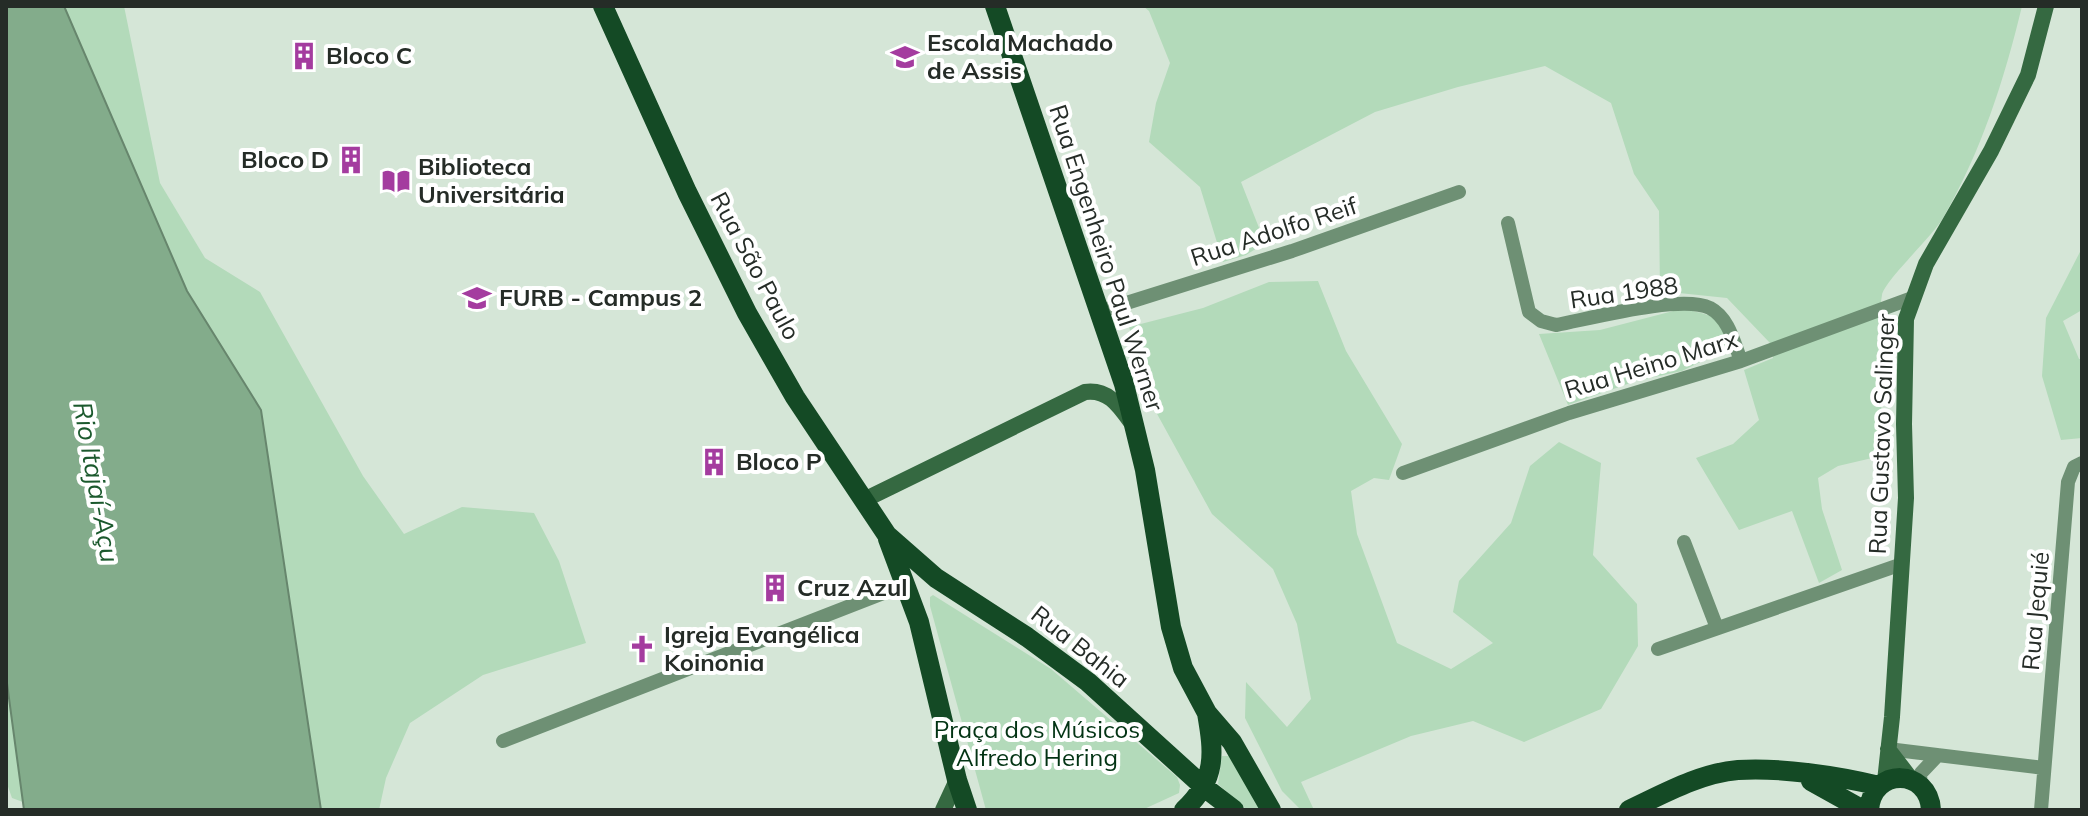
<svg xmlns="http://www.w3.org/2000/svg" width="2088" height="816" viewBox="0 0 2088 816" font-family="Mulish,sans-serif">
<rect width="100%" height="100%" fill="#d5e6d7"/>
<!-- green -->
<path fill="#b3daba" d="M64,6H124L160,183L205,258L260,292L363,476L404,534L462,507L534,513L559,561L586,643L483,675L410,723L386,778L379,810H321L261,410L187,291Z
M1143,6H2022C2004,81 1981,152 1943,218C1932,237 1885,280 1882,295C1873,343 1882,405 1885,455L1838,466L1818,478L1822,509L1842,570L1819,583L1792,511L1739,530L1696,458L1733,444L1759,420L1744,370L1773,358L1770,343L1727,298L1660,291L1659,211L1634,174L1611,103L1545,66L1458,87L1375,112L1241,182L1265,243L1246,255L1223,262L1200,187L1149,142L1156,103L1170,63L1149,11Z
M2082,248V310L2063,321L2079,359H2082V438L2061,440L2042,376L2046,318Z
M1318,281L1346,351L1402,444L1389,480L1374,478L1351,491L1357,534L1397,643L1451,669L1493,643L1453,612L1459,581L1511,523L1530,466L1559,442L1601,463L1593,555L1637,604L1638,646L1601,709L1524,742L1473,721L1411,736L1301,782L1314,810H1301L1282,791L1245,718L1246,682L1287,727L1311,699L1297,624L1273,569L1212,514L1156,412L1129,327L1203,308L1269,282Z
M1681,309C1711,314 1721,316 1735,345L1682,371L1636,381L1568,405L1539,334L1600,330Z
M933,595L1051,669L1177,777L1180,785L1179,793L1142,810H986L930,606V597Z
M6,676L23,802L12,798L6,781Z
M1222,756H1233L1264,810L1246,809L1218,784Z"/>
<!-- water -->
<path fill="#83ac8b" stroke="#67866d" stroke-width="2" d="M6,6H64L187,291L261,410L321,810H24L6,676Z"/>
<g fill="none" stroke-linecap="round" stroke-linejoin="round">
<!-- street -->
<path stroke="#6e9074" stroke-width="14" d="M1508,223L1529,312L1541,321L1556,325C1589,319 1681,294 1710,308C1729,318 1734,343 1741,361
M1101,311L1292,251L1459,192
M1403,473L1569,413L1741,361L1912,298
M1684,542L1717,628
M1658,649L1902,564
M503,741L904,585
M1888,749L2044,768
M1919,784L1921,773L1938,755
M2041,810L2068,482L2074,467L2082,463"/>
<!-- secondary -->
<path stroke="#356941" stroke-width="16" d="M864,500L1085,392C1107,389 1118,404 1130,421
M1888,749L1911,779
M1885,781L1892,717L1906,498L1904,424L1906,319L1926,264L1991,151L2028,75L2046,6
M943,810L957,780"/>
<!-- primary -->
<path stroke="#144a25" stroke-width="20" d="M603,6L687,192L747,313L795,397L887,535L936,578L1027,637L1088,682L1204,787L1234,810
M995,6L1124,384L1145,470L1171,627L1183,668L1207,713L1232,742L1271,810
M888,539L919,622L957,780L967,810
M1811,781L1863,810
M1184,810C1217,779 1214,754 1207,713
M1629,810C1663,794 1700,773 1738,770C1778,767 1840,776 1879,786
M1869,810C1872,767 1929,768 1931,810"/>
</g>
<!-- icons -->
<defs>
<symbol id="building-bare" viewBox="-9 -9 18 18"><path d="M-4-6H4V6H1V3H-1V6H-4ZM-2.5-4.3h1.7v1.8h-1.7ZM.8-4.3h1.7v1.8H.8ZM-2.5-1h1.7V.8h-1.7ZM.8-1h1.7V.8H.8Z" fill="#a43c9f" stroke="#fff" stroke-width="2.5" paint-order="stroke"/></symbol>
<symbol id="school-bare" viewBox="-9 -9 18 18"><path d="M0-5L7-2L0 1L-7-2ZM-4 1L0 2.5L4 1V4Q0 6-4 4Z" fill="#a43c9f" stroke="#fff" stroke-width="2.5" paint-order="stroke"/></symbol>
<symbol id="library-bare" viewBox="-9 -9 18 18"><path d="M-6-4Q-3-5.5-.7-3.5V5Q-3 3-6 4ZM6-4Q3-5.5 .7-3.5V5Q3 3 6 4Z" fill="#a43c9f" stroke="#fff" stroke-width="2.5" paint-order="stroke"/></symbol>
<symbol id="university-bare" viewBox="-9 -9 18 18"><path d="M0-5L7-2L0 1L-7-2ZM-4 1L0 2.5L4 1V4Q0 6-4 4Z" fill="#a43c9f" stroke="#fff" stroke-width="2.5" paint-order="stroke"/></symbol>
<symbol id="church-bare" viewBox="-9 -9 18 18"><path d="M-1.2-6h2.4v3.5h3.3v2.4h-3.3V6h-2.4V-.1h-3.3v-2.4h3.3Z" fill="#a43c9f" stroke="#fff" stroke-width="2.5" paint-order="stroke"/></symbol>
</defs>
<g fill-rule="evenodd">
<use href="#building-bare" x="284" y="36" width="40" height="40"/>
<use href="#school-bare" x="885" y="37" width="40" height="40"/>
<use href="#building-bare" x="331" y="140" width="40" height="40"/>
<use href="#library-bare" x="376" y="161" width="40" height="40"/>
<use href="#university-bare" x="457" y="278" width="40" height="40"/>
<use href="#building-bare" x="694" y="442" width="40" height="40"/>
<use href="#building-bare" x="755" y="568" width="40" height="40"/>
<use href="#church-bare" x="622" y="629" width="40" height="40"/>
</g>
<g text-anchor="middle" stroke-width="8" stroke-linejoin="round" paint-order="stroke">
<!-- poi labels -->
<g font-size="24" font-weight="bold" fill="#252c27" stroke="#fff" text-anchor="start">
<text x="927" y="51">Escola Machado<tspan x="927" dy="28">de Assis</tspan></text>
<text x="326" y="64">Bloco C</text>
<text x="329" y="168" text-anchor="end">Bloco D</text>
<text x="418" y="175">Biblioteca<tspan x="418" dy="28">Universitária</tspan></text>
<text x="499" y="306">FURB - Campus 2</text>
<text x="736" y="470">Bloco P</text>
<text x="797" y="596">Cruz Azul</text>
<text x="664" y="643">Igreja Evangélica<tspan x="664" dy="28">Koinonia</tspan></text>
</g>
<!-- street labels -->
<g font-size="24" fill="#252c27" stroke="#fff">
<text transform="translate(1274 232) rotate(-18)" y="8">Rua Adolfo Reif</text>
<text transform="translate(1106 258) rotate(72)" y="8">Rua Engenheiro Paul Werner</text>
<text transform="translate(755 266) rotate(62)" y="8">Rua São Paulo</text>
<text transform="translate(1624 293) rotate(-8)" y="8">Rua 1988</text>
<text transform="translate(1651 365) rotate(-17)" y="8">Rua Heino Marx</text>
<text transform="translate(1882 434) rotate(-88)" y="8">Rua Gustavo Salinger</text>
<text transform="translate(2036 611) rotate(-85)" y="8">Rua Jequié</text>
<text transform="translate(1080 647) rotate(38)" y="8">Rua Bahia</text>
</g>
<!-- park labels -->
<g font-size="24" fill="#023313" stroke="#fff">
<text x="1037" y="738">Praça dos Músicos<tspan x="1037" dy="28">Alfredo Hering</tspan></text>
</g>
<!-- water labels -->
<g font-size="26" font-style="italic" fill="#1b592d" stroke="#fff">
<text transform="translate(96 482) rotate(80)" y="9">Rio Itajaí-Açu</text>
</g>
</g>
<!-- border -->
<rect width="2088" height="816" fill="none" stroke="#252c27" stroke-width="16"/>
</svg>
